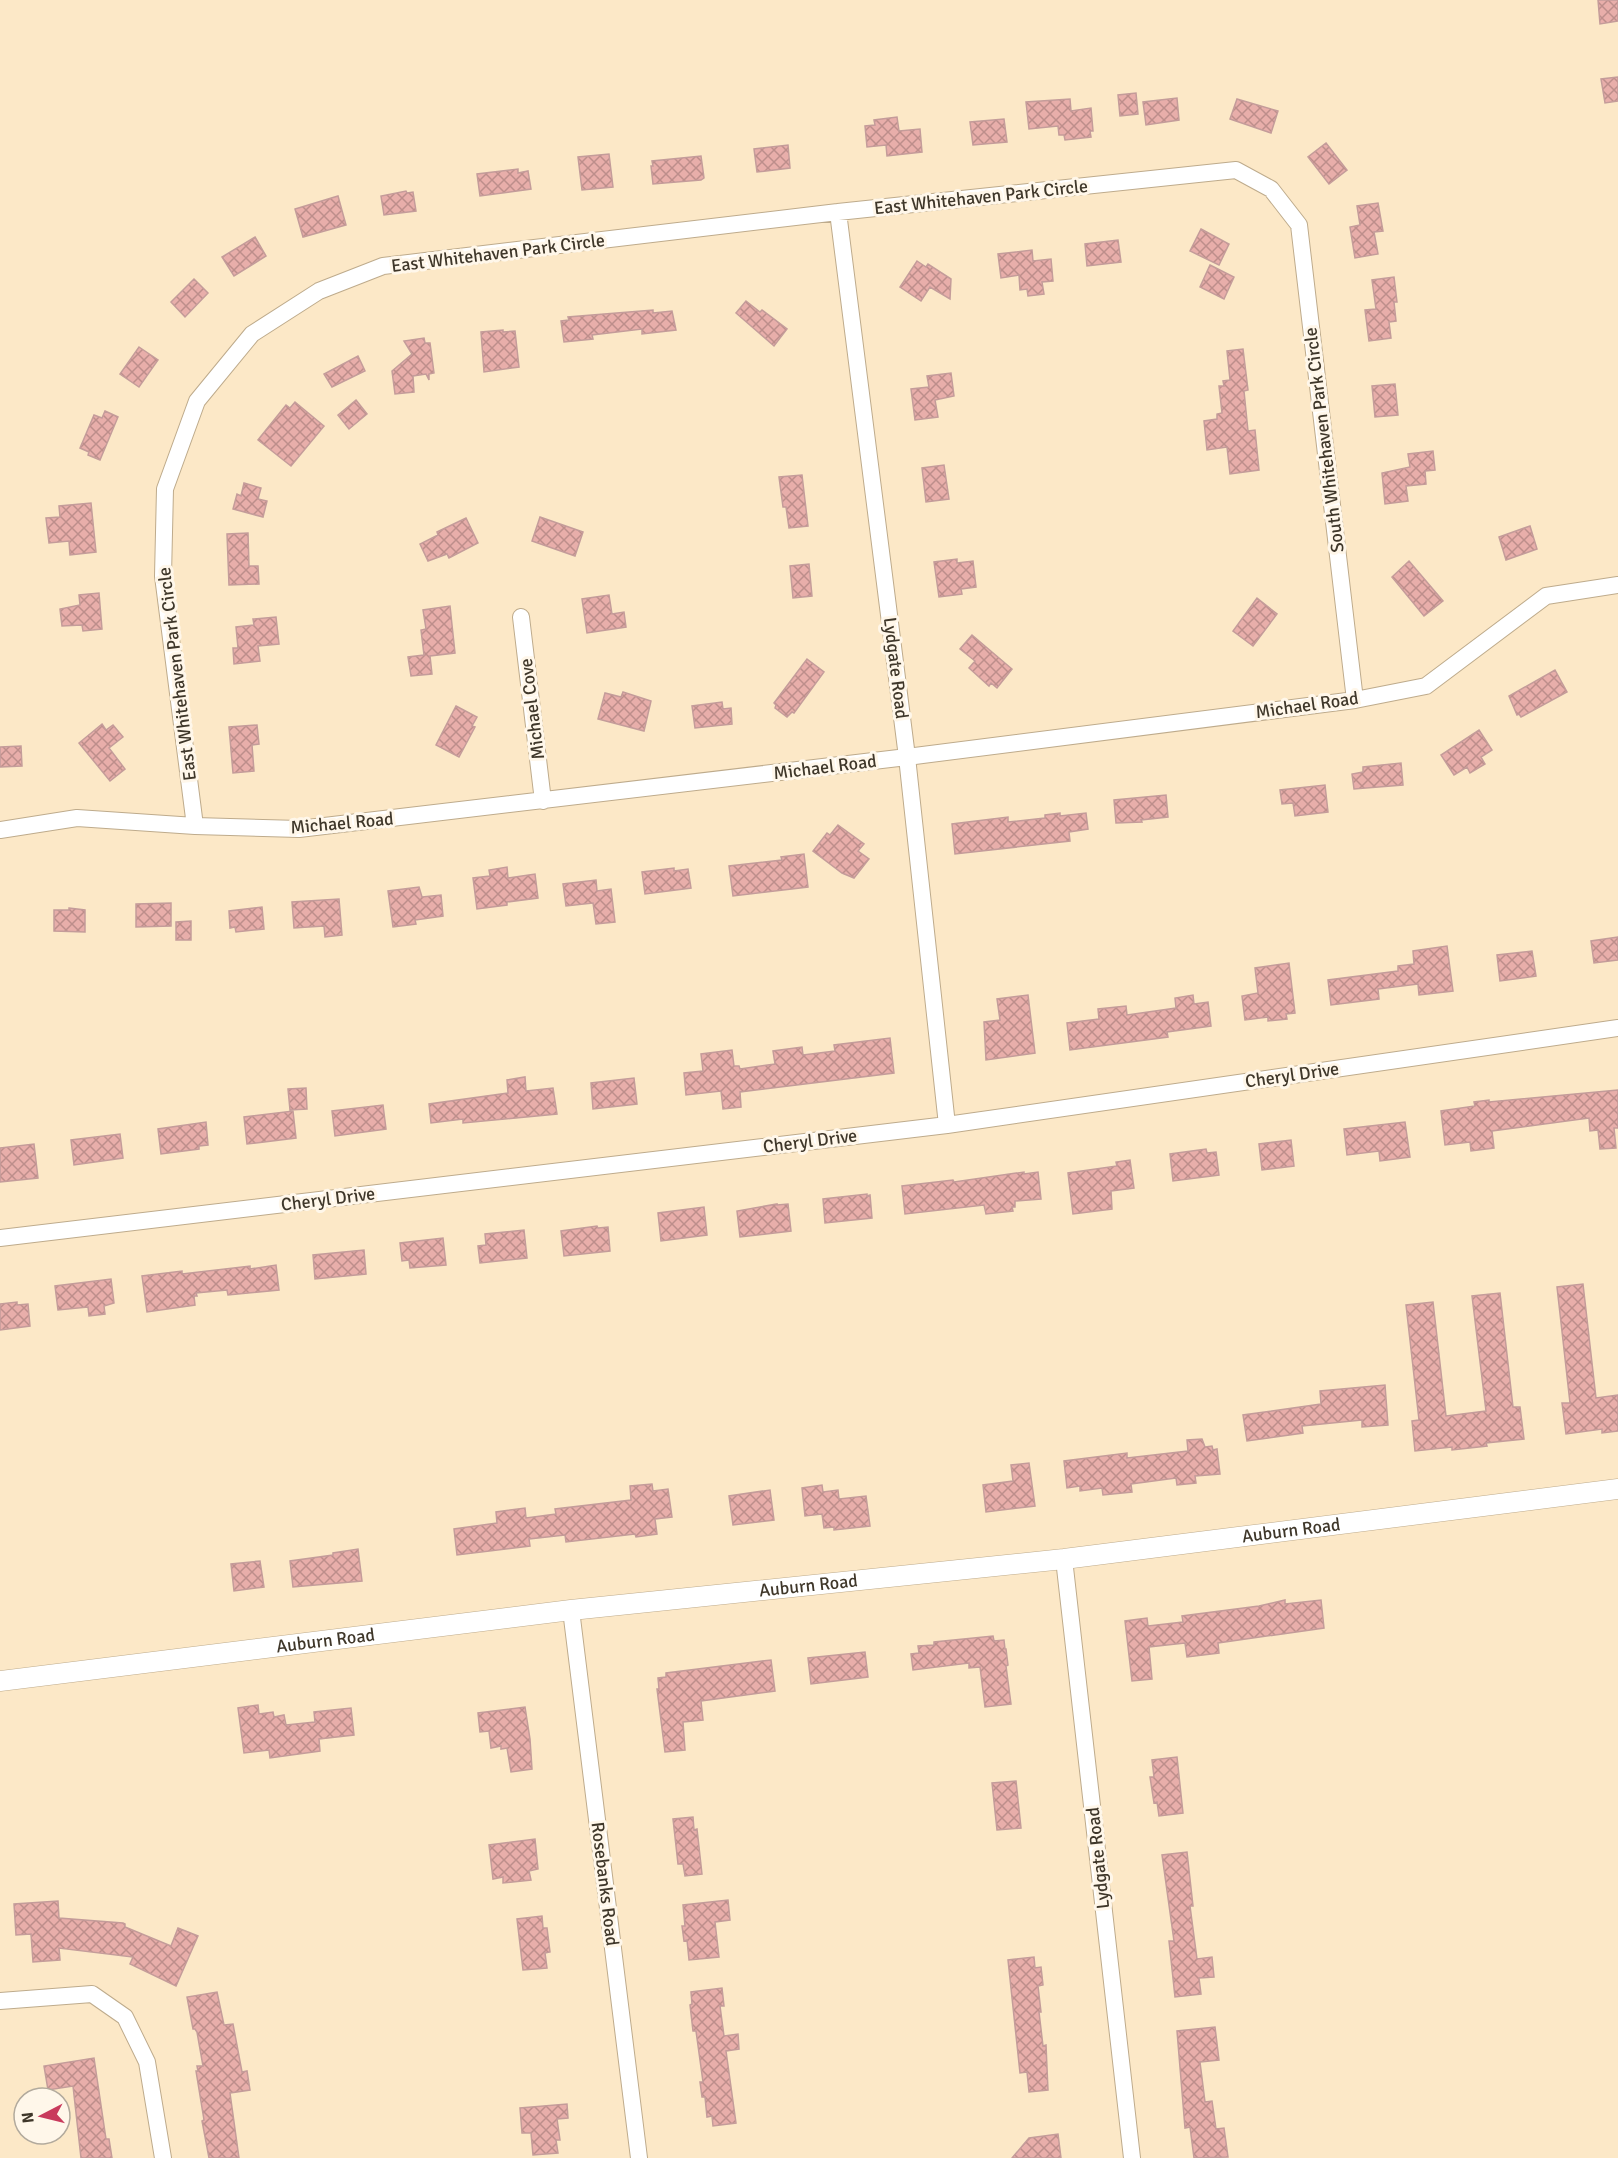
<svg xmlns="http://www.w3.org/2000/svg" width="1618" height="2158" viewBox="0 0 1618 2158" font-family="Signika,sans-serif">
<defs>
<pattern id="building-cross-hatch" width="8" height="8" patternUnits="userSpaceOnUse" patternTransform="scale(1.5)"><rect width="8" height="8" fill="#e8aeaa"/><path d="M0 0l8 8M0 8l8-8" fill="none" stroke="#bd8e8b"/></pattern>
</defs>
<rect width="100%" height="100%" fill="#fce8c7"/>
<!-- building -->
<path fill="url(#building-cross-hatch)" stroke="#c49c9a" stroke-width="1.5" d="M1598,0H1618V21L1600,24Z
M1618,77V101L1605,103L1601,79Z
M1136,93L1138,114L1120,116L1118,95Z
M1177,98L1179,120L1146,125L1143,102Z
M1070,99L1071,111L1091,108L1093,131H1090L1091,137L1065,140L1064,135H1059L1058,126L1029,129L1026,102Z
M1237,99L1278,111L1271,133L1230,119Z
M897,117L899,131L920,129L922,152L887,156L886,145L867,147L865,126L875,125L874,120Z
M1004,119L1007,142L973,145L970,122Z
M1326,143L1347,170L1329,184L1308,157Z
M788,145L790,168L757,172L754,149Z
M609,154L613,187L582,190L578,157Z
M701,156L704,178L701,180L653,184L651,166H653L652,161Z
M518,169V173L528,171L531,189L480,196L477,174Z
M406,191L407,193L413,192L416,211L384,215L381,196Z
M338,196L346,225L303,237L295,209Z
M1378,203L1383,231L1374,232L1378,254L1355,258L1350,227L1360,225L1357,206Z
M1201,229L1229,244L1219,265L1190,251Z
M255,237L266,256L234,276L222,257Z
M1118,240L1121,262L1087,266L1085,244Z
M1032,250L1033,261L1051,259L1053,281L1042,282L1044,294L1028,296L1027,289L1020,290L1019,275L1001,278L998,254Z
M917,261L926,267L928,264L951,279L950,299L930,287L921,301L900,287Z
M1210,265L1234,277L1224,299L1200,287Z
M1394,277L1397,302H1394L1396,321L1389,322L1391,338L1369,341L1365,310L1376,309L1372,280Z
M194,279L208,293L185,317L171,302Z
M746,301L760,312L762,310L787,329L774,346L736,313Z
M653,310V313L672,311L676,330L642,334V329L592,335L593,339L564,342L561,321L569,320L568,317Z
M503,330V332L515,331L519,367L484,372L481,332Z
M424,338L425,343H430L434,373L429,374V380L426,374L413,376L414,392L395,394L392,371L412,354L404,341Z
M139,347L158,360L139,387L120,374Z
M1243,349L1248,390L1244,391L1248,431L1255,430L1259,470L1230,474L1227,447L1207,450L1204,421L1217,419V414L1222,413L1219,386H1224L1223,381L1230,380L1227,351Z
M358,356L365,371L332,387L324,374Z
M951,373L954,396L935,400L938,417L915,420L911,389L929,387L927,376Z
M1395,384L1398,415L1375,417L1372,386Z
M356,400L367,414L349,429L338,415Z
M295,402L324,426L291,466L258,440L286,405L290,408Z
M105,411L118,417L100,460L88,455L89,452L80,448L94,415L102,418Z
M1433,451L1435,470L1425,471L1426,484L1406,486L1408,501L1385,504L1382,473L1410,467L1408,454Z
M944,465L949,499L926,502L922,468Z
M802,475L808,526L789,528L786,507H783L779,477Z
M244,483L261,488L258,499L267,501L263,517L233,509L237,494L241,496Z
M91,503L96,552L70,555L69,541L49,543L46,518L60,517L59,506Z
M540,517L583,532L575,556L532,541Z
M466,518L478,543L449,558L447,554L428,561L420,544L438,535L437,532Z
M1530,526L1537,549L1506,560L1499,537Z
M248,533L249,566H258L259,584L229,585L227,534Z
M957,559V563L973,561L976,587L961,589L962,594L939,597L934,562Z
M1409,561L1443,601L1424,616L1392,577Z
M809,564L812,596L793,598L790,566Z
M99,593L102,629L83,631L82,625L62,626L60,609L80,605L79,595Z
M609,595L612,614L624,612L626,627L587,633L582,599Z
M1257,598L1277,614L1253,646L1233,631Z
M450,606L455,653L430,656L432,674L411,676L408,657L424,655L421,630L426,629L423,610Z
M276,617L279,644L258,646L260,661L234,664L233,648H238L236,627L254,625L253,619Z
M972,635L1012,669L997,688L991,683L989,686L969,668L975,661L960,649Z
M807,659L824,672L794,713L792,712L787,717L775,708L776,705L774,703Z
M1555,670L1567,692L1521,717L1519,714L1517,715L1509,696Z
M623,692L651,701L644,731L598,719L605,693L621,697Z
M722,702L723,709L731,708L732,724L695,728L692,706Z
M456,706L477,717L472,726L475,727L459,757L436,745Z
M102,724L106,730L113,725L123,737L109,748L125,769L110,781L79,743Z
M257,725L259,744L252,745L254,771L233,773L229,727Z
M1479,730L1492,750L1481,757L1485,764L1470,773L1467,767L1454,775L1441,755Z
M21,746L22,766L0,767V747Z
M1401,763L1403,785L1354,789L1352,774L1363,772V767Z
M1325,785L1328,812L1295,816L1293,803L1282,804L1280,790Z
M1166,795L1168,817L1141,820L1142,822L1116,823L1114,800Z
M1060,813V816L1086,813L1088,829L1069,832L1070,841L955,854L952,824L1008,817V822L1045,818V815Z
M838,825L864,844L858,851L869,859L854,878L842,873L813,851L827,833L830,835Z
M804,854L808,887L733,896L729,866L782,860L781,857Z
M507,867L508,878L535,874L538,898L507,902V905L477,909L473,878L490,876L489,870Z
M674,868V871L688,869L691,888L645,894L642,872Z
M596,880L597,891L611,889L615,922L596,924L593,903L566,906L563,884Z
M419,887L422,897L441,895L443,916L415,920L416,924L393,927L388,891Z
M339,899L342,935L325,937L324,926L294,928L292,902Z
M171,903V926L136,927V904Z
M262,907L264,929L236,932L235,927L230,928L229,911Z
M69,908L85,910V932L54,931V910H69Z
M191,921V940H176V922Z
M1618,937V960L1594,963L1591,941Z
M1447,946L1453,991L1419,995L1418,984L1378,989L1379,999L1331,1005L1328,980L1398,971V966L1414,964L1413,951Z
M1532,951L1536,976L1500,981L1497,955Z
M1289,963L1295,1013L1286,1014L1287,1019L1268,1021V1017L1245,1020L1242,996L1258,993L1255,968Z
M1028,995L1035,1053L986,1060L984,1022L1000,1020L997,999Z
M1193,995L1194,1004L1208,1002L1211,1026L1167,1032L1168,1037L1070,1050L1067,1023L1099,1019L1098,1009L1126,1006L1127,1015L1176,1008L1175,998Z
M890,1038L894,1073L740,1092L741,1107L723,1109L721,1091L686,1095L684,1073L703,1071L701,1054L732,1050L734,1066H739L740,1069L775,1064L773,1051L802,1047L803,1055L835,1051L834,1045Z
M525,1077L526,1091L553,1088L557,1114L463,1123V1119L431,1123L429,1104L508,1093L507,1080Z
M634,1078L637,1104L593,1109L591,1083Z
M306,1088L307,1109L290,1110L288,1089Z
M1618,1090V1128H1614L1616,1148L1600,1149L1598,1130L1590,1131L1589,1118L1492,1131L1494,1148L1471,1151L1470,1142L1445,1145L1441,1111L1475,1106L1474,1102L1489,1100V1102Z
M383,1105L386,1129L335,1136L332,1111Z
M293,1111L296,1138L247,1144L244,1117Z
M206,1122L208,1145L199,1146V1149L161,1154L158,1129Z
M1405,1122L1410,1157L1380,1161L1379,1151L1347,1155L1344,1129Z
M120,1134L123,1158L74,1165L71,1140Z
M1291,1140L1294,1166L1262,1170L1259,1144Z
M34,1144L38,1178L0,1182V1148Z
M1206,1149L1207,1153L1216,1152L1219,1175L1173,1181L1170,1154Z
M1130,1160L1134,1188L1111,1191L1112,1209L1073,1214L1068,1173L1117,1166L1116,1162Z
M1024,1172V1174L1038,1172L1041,1199L1015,1201V1207H1012L1013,1211L986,1214L984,1205L905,1214L902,1186L953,1180L954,1182Z
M867,1194V1196L870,1195L872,1218L825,1223L823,1199Z
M777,1204V1205L788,1204L791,1231L740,1237L737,1211Z
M704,1207L707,1235L661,1241L658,1213Z
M597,1226L598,1228L608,1227L610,1251L564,1256L561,1231Z
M524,1230L527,1258L480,1263L478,1246L486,1245L485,1234Z
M443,1238L446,1265L410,1268L409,1260L402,1261L400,1243Z
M364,1250L366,1274L315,1279L313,1255Z
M276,1265L279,1290L228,1295L227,1290L196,1293L197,1296H194L195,1305L147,1312L142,1276L182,1271V1274L250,1266V1269Z
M111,1279L114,1303L104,1306L105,1314L89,1316L88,1307L58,1310L55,1286Z
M1583,1284L1596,1398L1618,1395V1431L1602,1433V1429L1566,1434L1562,1403H1570L1557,1287Z
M1500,1293L1513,1407H1520L1524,1439L1486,1443L1487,1446L1452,1450V1447L1415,1451L1412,1421L1419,1420L1406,1305L1433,1302L1446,1416L1486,1411L1472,1296Z
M17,1302V1305L28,1304L30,1326L0,1330V1304Z
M1385,1385L1388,1425L1362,1427V1420L1302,1426L1303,1433L1247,1441L1243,1415L1321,1404L1320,1391Z
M1202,1439L1205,1447L1212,1446L1213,1450L1217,1449L1220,1474L1195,1476L1196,1483L1177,1485L1176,1478L1131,1484L1132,1492L1103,1495L1102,1488L1080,1491V1486L1067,1488L1064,1461L1127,1453V1458L1188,1451L1187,1440Z
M1029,1463L1035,1506L986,1512L983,1485L1013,1481L1011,1465Z
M652,1484L653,1491L668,1489L672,1517L655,1519L657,1534L636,1537L635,1534L566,1542L565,1535L529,1539L530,1546L457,1555L454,1529L497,1523L496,1512L525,1508L526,1518L556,1514L555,1509L631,1500L630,1486Z
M822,1485L823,1492L838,1490L839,1499L866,1496L870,1526L834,1530V1527L824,1528L822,1514L805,1516L802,1488Z
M770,1490L774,1520L733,1525L729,1496Z
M358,1549L362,1581L293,1587L290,1561L333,1555V1553Z
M260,1561L264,1587L234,1591L231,1564Z
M1285,1600V1604L1321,1600L1324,1628L1218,1643L1219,1653L1187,1657L1185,1643L1149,1647L1152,1679L1132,1681L1125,1621L1147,1618L1148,1626L1183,1622L1182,1616L1259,1606Z
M993,1636L994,1641L1004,1640L1005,1649H1006L1008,1665L1006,1666L1011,1704L985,1707L980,1667L969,1668V1663L913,1670L911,1654L919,1653L918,1646L934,1645V1642Z
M865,1652L868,1677L811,1684L808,1658Z
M771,1660L775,1691L701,1701L703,1720L683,1722L685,1750L665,1752L657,1689H659L658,1678L666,1677V1673Z
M258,1705L259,1714L273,1712L274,1717L284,1715L286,1725L315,1722L314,1712L351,1708L354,1735L319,1739L320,1751L270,1758L269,1750L244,1753L238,1708Z
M525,1707L530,1739L532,1769L511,1772L507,1748L501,1749V1746L491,1748L489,1731L480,1732L478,1713Z
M1177,1757L1183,1813L1159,1816L1157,1802L1154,1803L1150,1777H1154L1152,1760Z
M1016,1781L1021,1828L997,1830L992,1783Z
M693,1817L694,1830L697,1829L702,1874L685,1876L683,1864H678L673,1819Z
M535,1839L538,1869L529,1871L531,1880L503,1883V1877L493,1879L489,1845Z
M1187,1852L1193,1906H1190L1197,1959L1212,1957L1214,1977L1199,1978L1201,1994L1175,1997L1169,1941H1174L1162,1855Z
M728,1900L730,1920L715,1922L719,1957L689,1960L687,1940L684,1941L682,1926H685L683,1905Z
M58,1901L59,1918L123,1923L125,1924V1927L171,1946L178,1928L198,1936L176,1986L130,1964L133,1957L59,1948L60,1960L33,1962L31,1934L16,1935L14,1904Z
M542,1916L543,1928H547L550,1952L545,1953L547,1968L523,1970L517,1919Z
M1034,1957L1035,1968L1041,1967L1043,1985L1038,1986L1041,2012H1039L1043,2046L1046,2045L1048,2090L1029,2092L1027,2072L1020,2073L1008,1960Z
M722,1988L724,2006H720L724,2036L738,2034L739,2049L726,2051L736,2123L713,2126L712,2116L707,2117L705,2097H702L700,2082H703L696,2031H693L690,2005L692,2004L691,1992Z
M217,1992L224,2025L233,2024L242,2072L247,2071L250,2090L230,2093L239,2158H209L202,2121L204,2120L196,2071H198L197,2066H203L197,2032L195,2029H193L187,1997Z
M1215,2027L1219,2060L1200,2062L1205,2102L1212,2101L1216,2129L1224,2128L1228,2157L1194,2158L1190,2127L1185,2128L1177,2031Z
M94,2058L106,2139H109L112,2158H81L73,2086L48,2090L44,2066Z
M567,2104L568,2118L557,2119L560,2140H556L558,2153L533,2155L531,2133H522L520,2108Z
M1058,2134L1061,2158H1012L1029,2138Z"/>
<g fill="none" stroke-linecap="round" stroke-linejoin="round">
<defs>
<path id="minor" d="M838,212L907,757L947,1125
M521,617L543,801
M195,826L163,576L165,489L197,401L252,334L319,291L383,266L838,212L1236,170L1271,189L1299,225L1355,700
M0,830L77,818L195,826L299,829L907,757L1355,700L1426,686L1546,596L1618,585
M0,1238L947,1125L1618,1028
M1064,1559L1132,2158
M571,1610L639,2158
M0,2001L92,1994L125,2017L147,2062L163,2158"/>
<g id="tertiary">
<path id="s1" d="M0,1681L571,1610L1064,1559L1618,1489"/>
</g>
</defs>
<!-- minor casing -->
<use href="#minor" stroke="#beab8c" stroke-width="18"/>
<!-- tertiary casing -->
<use href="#tertiary" stroke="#beab8c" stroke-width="21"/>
<!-- minor -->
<use href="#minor" stroke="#fff" stroke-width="16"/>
<!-- tertiary -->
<use href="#tertiary" stroke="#fff" stroke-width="20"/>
</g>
<g text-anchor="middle" stroke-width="6" stroke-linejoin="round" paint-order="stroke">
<!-- street labels -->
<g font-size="18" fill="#3f372a" stroke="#fff7ea">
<text transform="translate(981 197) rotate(-6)" y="6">East Whitehaven Park Circle</text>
<text transform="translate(498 253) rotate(-7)" y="6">East Whitehaven Park Circle</text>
<text transform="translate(1324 440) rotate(-97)" y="6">South Whitehaven Park Circle</text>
<text transform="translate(896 668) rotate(83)" y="6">Lydgate Road</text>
<text transform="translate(177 674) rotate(-97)" y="6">East Whitehaven Park Circle</text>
<text transform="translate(1307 705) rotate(-8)" y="6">Michael Road</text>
<text transform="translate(532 709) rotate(-97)" y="6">Michael Cove</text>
<text transform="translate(825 767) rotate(-7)" y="6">Michael Road</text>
<text transform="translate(342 823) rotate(-5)" y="6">Michael Road</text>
<text transform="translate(1292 1075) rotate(-8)" y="6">Cheryl Drive</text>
<text transform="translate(810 1141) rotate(-7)" y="6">Cheryl Drive</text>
<text transform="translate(328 1199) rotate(-7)" y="6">Cheryl Drive</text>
<text dy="6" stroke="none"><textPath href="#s1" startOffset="1300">Auburn Road</textPath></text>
<text dy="6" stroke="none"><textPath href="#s1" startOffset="814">Auburn Road</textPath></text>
<text dy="6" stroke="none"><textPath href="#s1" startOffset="328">Auburn Road</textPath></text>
<text transform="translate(1098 1858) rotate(-96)" y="6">Lydgate Road</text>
<text transform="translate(605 1884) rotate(83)" y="6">Rosebanks Road</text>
</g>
</g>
<!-- north arrow -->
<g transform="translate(42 2116) rotate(263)"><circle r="28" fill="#fff7ea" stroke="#b2aa9d" stroke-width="1.5"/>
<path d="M0-4.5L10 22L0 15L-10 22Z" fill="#c93a5c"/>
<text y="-9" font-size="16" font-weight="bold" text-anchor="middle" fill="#3f372a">N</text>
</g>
</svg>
